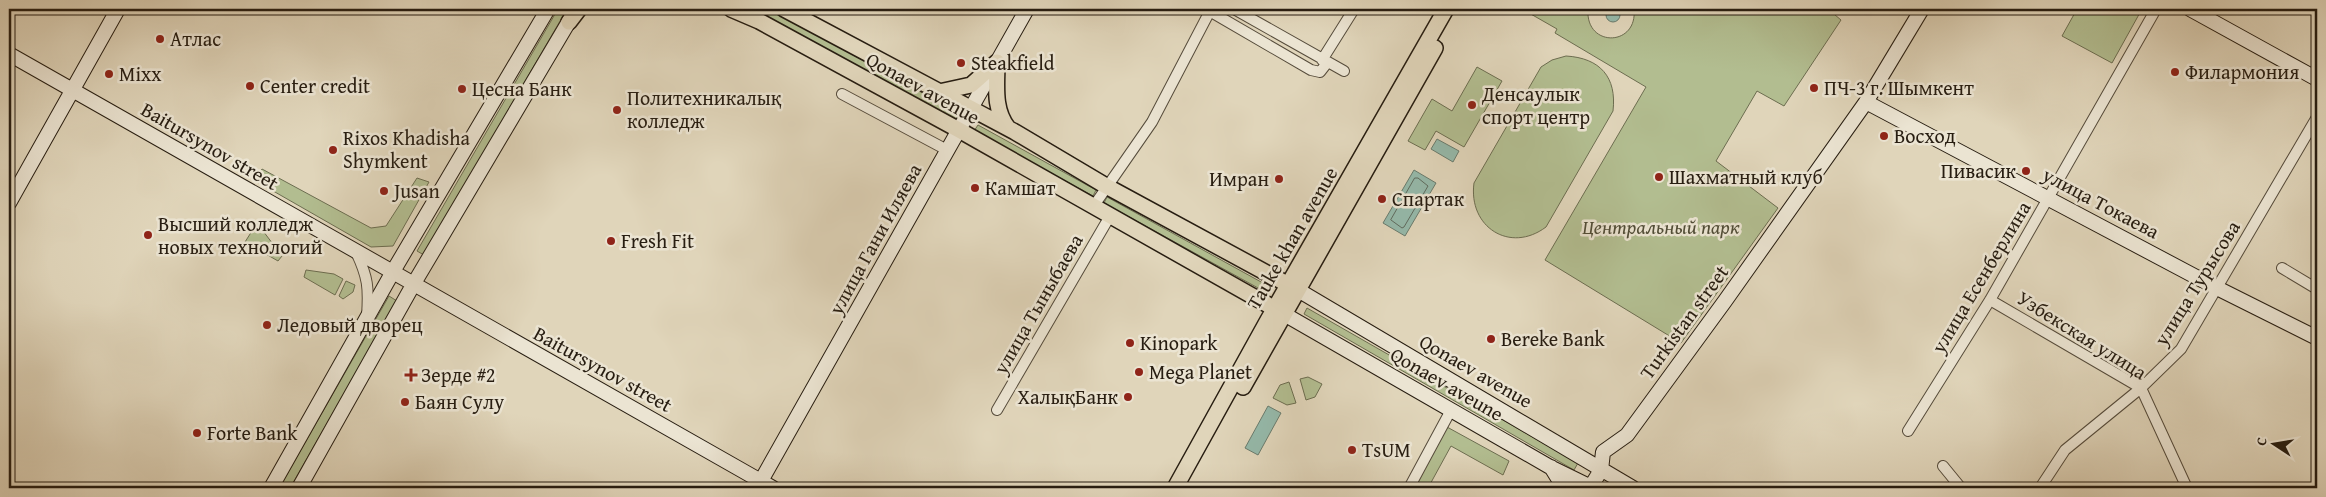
<svg xmlns="http://www.w3.org/2000/svg" width="2326" height="497" viewBox="0 0 2326 497" font-family="'Gentium Book Plus',serif">
<rect width="100%" height="100%" fill="#e0d5ba"/>
<filter id="stains"><feTurbulence type="fractalNoise" baseFrequency=".004" numOctaves="4"/><feColorMatrix values="0 0 0 0 .2 0 0 0 0 .09 0 0 0 0 .02 0 0 0 .5 -.17"/></filter>
<radialGradient id="worn" r=".72"><stop offset=".6" stop-color="#630" stop-opacity="0"/><stop offset="1" stop-color="#630" stop-opacity=".3"/></radialGradient>
<!-- green -->
<path fill="#b2bd90" stroke="#6c6d50" d="M558,9H567L424,255L417,251Z
M1522,9H1588C1585,48 1638,47 1634,9H1828L1841,20L1784,106L1757,91L1716,161L1778,208L1681,343L1545,260L1646,87L1555,33L1557,29Z
M2077,9H2142L2112,63L2062,36Z
M771,10L959,113L955,121L767,17Z
M1566,56C1600,58 1617,77 1613,111L1546,227C1510,254 1468,227 1474,183L1541,67L1552,60Z
M1477,67L1502,81L1464,147L1436,131L1425,150L1408,141L1432,99L1452,111Z
M978,125L1096,190L1093,196L974,131Z
M262,169L371,228L386,226L417,178L429,182L393,246L371,247L254,180Z
M1107,197L1272,288L1269,294L1104,203Z
M257,223L282,256L278,261L245,242Z
M306,270L334,274L343,279L335,295L304,277Z
M346,281L355,285L353,292L343,299L339,296Z
M389,296L397,301L290,488H279Z
M1307,308L1578,463L1574,470L1304,314Z
M1308,377L1322,384L1315,397L1306,400L1300,379Z
M1289,382L1296,403L1287,405L1273,398L1280,385Z
M1447,427L1509,461L1503,475L1451,446L1428,488H1413Z"/>
<!-- water -->
<path fill="#95b9aa" stroke="#697b6d" d="M1606 15a7 7 0 1 1 14 0a7 7 0 1 1-14 0Z
M1437,139L1459,151L1453,162L1431,149Z
M1414,170L1436,183L1405,236L1383,223Z
M1268,406L1281,413L1258,455L1245,448Z"/>
<g fill="none" stroke-linecap="round" stroke-linejoin="round">
<!-- shore -->
<path stroke="#5e6b5e" stroke-width="1" d="M1415,178H1418L1428,186L1404,227L1402,228L1391,220Z"/>
<defs>
<path id="street" d="M1206,9L1311,70L1320,72L1327,63
M1234,9L1344,71
M1322,60L1354,9
M842,94L947,150
M1093,207L1152,122L1211,9
M356,252C368,277 369,288 367,316
M2282,268L2317,289
M1990,300L2141,388L2187,488
M997,410L1110,216
M1908,431L1990,300L2156,9
M1943,466L1961,488
M1409,488L1451,410
M2040,488L2065,450L2141,388L2181,349L2317,117"/>
<path id="secondary" d="M2190,9L2317,79
M9,54L773,488
M1866,102L2217,288L2317,338
M9,203L118,9
M1298,290L1633,488
M1284,314L1550,467L1593,488
M1551,467L1564,488
M271,488L395,268L548,9
M299,488L413,285L574,13
M757,488L1027,9
M1590,488L1601,470L1603,452L1627,435L1725,301L1866,102L1922,9"/>
<path id="primary" d="M731,9L759,21L959,130L1284,314
M784,9L1015,132L1106,186L1298,290
M569,22L579,9
M939,92L971,85L997,62C997,85 993,109 1008,128
M1243,387L1435,48
M1175,488L1268,320L1446,9"/>
</defs>
<!-- street casing -->
<use href="#street" stroke="#554b3b" stroke-width="12"/>
<!-- secondary casing -->
<use href="#secondary" stroke="#271d11" stroke-width="16"/>
<!-- primary casing -->
<use href="#primary" stroke="#271d11" stroke-width="18"/>
<!-- street -->
<use href="#street" stroke="#ebe4d2" stroke-width="10"/>
<!-- secondary -->
<use href="#secondary" stroke="#ebe4d2" stroke-width="14"/>
<!-- primary -->
<use href="#primary" stroke="#e0d5ba" stroke-width="15"/>
</g>
<!-- markers -->
<g fill="#8f2418" stroke="#ebe4d2" stroke-width="2">
<circle cx="160" cy="39" r="5"/>
<circle cx="961" cy="63" r="5"/>
<circle cx="2175" cy="72" r="5"/>
<circle cx="109" cy="74" r="5"/>
<circle cx="250" cy="86" r="5"/>
<circle cx="1814" cy="88" r="5"/>
<circle cx="462" cy="89" r="5"/>
<circle cx="1472" cy="105" r="5"/>
<circle cx="617" cy="110" r="5"/>
<circle cx="1884" cy="136" r="5"/>
<circle cx="333" cy="150" r="5"/>
<circle cx="2026" cy="171" r="5"/>
<circle cx="1659" cy="177" r="5"/>
<circle cx="1279" cy="179" r="5"/>
<circle cx="975" cy="188" r="5"/>
<circle cx="384" cy="191" r="5"/>
<circle cx="1382" cy="199" r="5"/>
<circle cx="148" cy="235" r="5"/>
<circle cx="611" cy="241" r="5"/>
<circle cx="267" cy="325" r="5"/>
<circle cx="1491" cy="339" r="5"/>
<circle cx="1130" cy="343" r="5"/>
<circle cx="1139" cy="372" r="5"/>
<path d="M408.5 367.5h5v5h5v5h-5v5h-5v-5h-5v-5h5z"/>
<circle cx="1128" cy="397" r="5"/>
<circle cx="405" cy="402" r="5"/>
<circle cx="197" cy="433" r="5"/>
<circle cx="1352" cy="450" r="5"/>
</g>
<g text-anchor="middle" stroke-width="5" stroke-linejoin="round" paint-order="stroke">
<!-- poi labels -->
<g font-size="20" fill="#271d11" stroke="#ebe4d2" text-anchor="start">
<text x="170" y="46">Атлас</text>
<text x="971" y="70">Steakfield</text>
<text x="2185" y="79">Филармония</text>
<text x="119" y="81">Mixx</text>
<text x="260" y="93">Center credit</text>
<text x="1824" y="95">ПЧ-3 г. Шымкент</text>
<text x="472" y="96">Цесна Банк</text>
<text x="1482" y="101">Денсаулык<tspan x="1482" dy="23">спорт центр</tspan></text>
<text x="627" y="105">Политехникалық<tspan x="627" dy="23">колледж</tspan></text>
<text x="1894" y="143">Восход</text>
<text x="343" y="145">Rixos Khadisha<tspan x="343" dy="23">Shymkent</tspan></text>
<text x="2016" y="178" text-anchor="end">Пивасик</text>
<text x="1669" y="184">Шахматный клуб</text>
<text x="1269" y="186" text-anchor="end">Имран</text>
<text x="985" y="195">Камшат</text>
<text x="394" y="198">Jusan</text>
<text x="1392" y="206">Спартак</text>
<text x="158" y="231">Высший колледж<tspan x="158" dy="23">новых технологий</tspan></text>
<text x="621" y="248">Fresh Fit</text>
<text x="277" y="332">Ледовый дворец</text>
<text x="1501" y="346">Bereke Bank</text>
<text x="1140" y="350">Kinopark</text>
<text x="1149" y="379">Mega Planet</text>
<text x="421" y="382">Зерде #2</text>
<text x="1118" y="404" text-anchor="end">ХалықБанк</text>
<text x="415" y="409">Баян Сулу</text>
<text x="207" y="440">Forte Bank</text>
<text x="1362" y="457">TsUM</text>
</g>
<!-- street labels -->
<g font-size="20" fill="#271d11" stroke="#ebe4d2">
<text transform="translate(923 88) rotate(29)" y="7">Qonaev avenue</text>
<text transform="translate(210 146) rotate(30)" y="7">Baitursynov street</text>
<text transform="translate(2101 203) rotate(28)" y="7">улица Токаева</text>
<text transform="translate(1292 238) rotate(-60)" y="7">Tauke khan avenue</text>
<text transform="translate(875 239) rotate(-61)" y="7">улица Гани Иляева</text>
<text transform="translate(1981 277) rotate(-59)" y="7">улица Есенберлина</text>
<text transform="translate(2197 283) rotate(-58)" y="7">улица Турысова</text>
<text transform="translate(1038 304) rotate(-60)" y="7">улица Тыныбаева</text>
<text transform="translate(1684 322) rotate(-54)" y="7">Turkistan street</text>
<text transform="translate(2082 335) rotate(32)" y="7">Узбекская улица</text>
<text transform="translate(603 369) rotate(29)" y="7">Baitursynov street</text>
<text transform="translate(1476 371) rotate(30)" y="7">Qonaev avenue</text>
<text transform="translate(1447 384) rotate(30)" y="7">Qonaev aveune</text>
</g>
<!-- park labels -->
<g font-size="20" font-style="italic" fill="#514d37" stroke="#ebe4d2">
<text x="1661" y="234">Центральный парк</text>
</g>
</g>
<!-- margin -->
<rect width="2326" height="497" fill="none" stroke="#e0d5ba" stroke-width="30"/>
<rect x="10" y="10" width="2306" height="477" fill="none" stroke="#271d11" stroke-width="2.5"/>
<rect x="15" y="15" width="2296" height="467" fill="none" stroke="#271d11"/>
<!-- north arrow -->
<g transform="translate(2274 444) rotate(282)" stroke="#ebe4d2" stroke-width="4" paint-order="stroke">
<path d="M0-4L9 19L0 12L-9 19Z" fill="#271d11"/>
<text y="-8" font-size="14" font-weight="bold" text-anchor="middle" fill="#271d11">С</text>
</g>
<rect width="100%" height="100%" filter="url(#stains)"/>
<rect width="100%" height="100%" fill="url(#worn)"/>
</svg>
